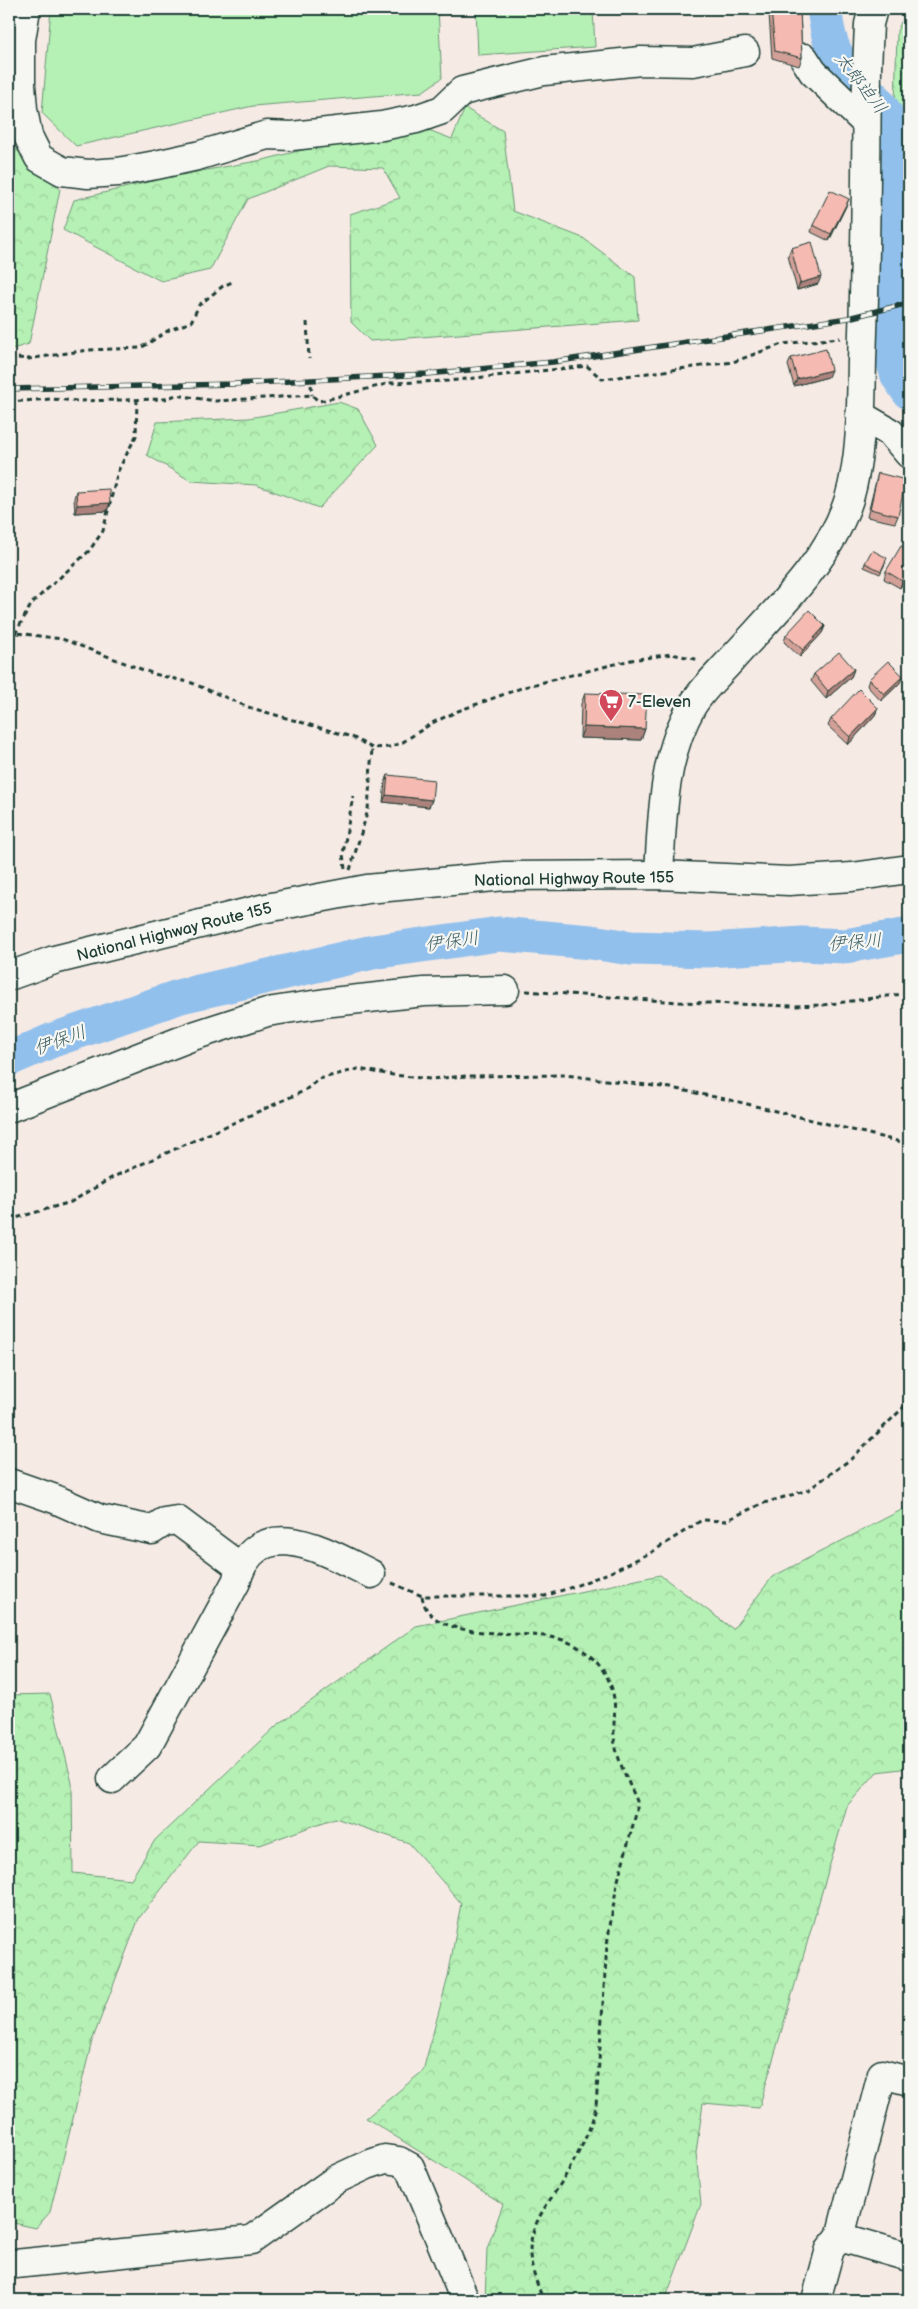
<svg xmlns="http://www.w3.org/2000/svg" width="918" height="2309" viewBox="0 0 918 2309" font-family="'Balsamiq Sans','Klee One',sans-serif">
<defs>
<pattern id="forest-crowns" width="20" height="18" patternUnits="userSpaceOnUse" patternTransform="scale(1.25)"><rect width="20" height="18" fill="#b5f0b4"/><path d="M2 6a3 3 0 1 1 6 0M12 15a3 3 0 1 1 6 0" fill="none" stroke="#9bcf9b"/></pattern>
</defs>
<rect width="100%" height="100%" fill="#f6eae5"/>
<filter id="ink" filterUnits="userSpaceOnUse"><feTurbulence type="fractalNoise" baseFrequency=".02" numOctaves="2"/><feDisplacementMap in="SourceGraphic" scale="10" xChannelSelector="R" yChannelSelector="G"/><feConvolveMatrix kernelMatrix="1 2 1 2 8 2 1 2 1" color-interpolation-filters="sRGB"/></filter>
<g filter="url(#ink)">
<!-- forest -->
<path fill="url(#forest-crowns)" stroke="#6a9674" d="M907,9H909V254L894,140L897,31Z
M465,108L503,131L513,211L583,238L635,277L638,320L370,341L351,322L350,214L400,198L383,168L329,166L248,199L210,270L161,281L63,230L74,200L173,176L263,160L357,136L418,126L452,139Z
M9,143L60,189L29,344L9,350Z
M339,402L358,409L378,445L319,508L256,485L191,481L147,455L157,422L249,418Z
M909,1506V1768L877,1772L847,1806L759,2108L703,2103L696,2153L701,2204L665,2300H485L487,2249L503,2204L366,2118L423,2071L448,1977L461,1903L409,1843L335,1818L260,1845L199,1841L139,1918L92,2041L50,2212L36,2228L9,2222V1695L50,1694L72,1783L73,1873L131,1879L155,1840L276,1726L416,1626L660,1575L733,1629L772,1577Z"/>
<!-- pitch -->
<path fill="#b5f0b4" stroke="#6a9674" d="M51,9H438L442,78L422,92L253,106L76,146L42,113Z
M476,9H593L595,47L478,55Z"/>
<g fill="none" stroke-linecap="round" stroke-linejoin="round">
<!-- river -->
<path stroke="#92c0ec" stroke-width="35" d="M824,9C827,27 829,45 840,61C857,84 883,100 892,128L887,313L889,347L898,376L909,392
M9,1059L53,1040L181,996L373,952L499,934L591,942L631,948L709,950L802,944L845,946L909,935"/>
<defs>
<path id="minor" d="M26,9L21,40V85L23,109L28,136L39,158L62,171L88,174L118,172L156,165L197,156L267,135L292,136L382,126L416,119L442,110L462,91L544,71L641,61L693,62L745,52
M804,58L813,72L866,123
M860,415L891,433L909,454
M659,875C662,818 663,756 692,706C702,689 719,674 732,659C775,611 829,562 849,499C862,454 861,406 862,360C866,263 866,166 867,69L869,24L873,9
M9,1108L193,1036L267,1012L332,1002L424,992L505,990
M9,1483L55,1499L100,1519L152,1530L164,1522L177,1520L240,1567
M112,1779L147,1746L236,1582C257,1508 328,1553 371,1574
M840,2237L909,2257
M15,2264L251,2240L337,2179L367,2165L385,2159L399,2161L410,2167L465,2300
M816,2300L830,2249L840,2237L882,2074L909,2081"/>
<path id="highway" d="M9,976L54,960L261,909L367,889L505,876L659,875L789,881L852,877L909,869"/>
</defs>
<!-- minor casing -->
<use href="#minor" stroke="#1f3d34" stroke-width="31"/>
<!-- highway casing -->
<use href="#highway" stroke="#1f3d34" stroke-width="31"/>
<!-- path -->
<path stroke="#1f3d34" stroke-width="3" stroke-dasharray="5 4" stroke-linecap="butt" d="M307,322L309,359
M9,357L28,359L88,350L141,348L169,330L191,322L199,305L223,286L232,282
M311,385L312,395
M9,402L51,399L78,401L165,399L176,395L215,401L312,395L318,401L325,400L390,383L448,381L587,366L602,379L733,362L782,344L840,338
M9,632L62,639L154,674L192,683L248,707L352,737L372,748L390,747L403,742L432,723L458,711L524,687L631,660L672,654L700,660
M15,634L32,603L89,551L103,531L118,471L136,436L137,400
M345,869L343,854L353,796
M350,870L368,810L372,748
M526,991L679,1002L792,1006L823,1005L909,993
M9,1220L71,1202L113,1177L304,1091L319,1079L358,1069L393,1075L430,1079L467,1076L565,1075L671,1088L735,1101L909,1144
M392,1583L422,1596H545L575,1586L611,1572L652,1552L702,1520L725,1521L761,1504L808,1490L851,1459L909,1402
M422,1596C429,1648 532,1625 568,1642C591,1652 611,1673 614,1699C616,1714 612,1729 615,1744C619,1764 629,1783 637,1801V1810L617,1884L607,1944L596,2106C591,2132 575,2160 561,2183C547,2205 530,2225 530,2252C530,2268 538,2285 543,2300"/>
<!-- minor -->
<use href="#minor" stroke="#f6f6f2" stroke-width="28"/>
<!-- highway -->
<use href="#highway" stroke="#f6f6f2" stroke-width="28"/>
<defs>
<path id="rail" d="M9,389L234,384L427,374L553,362L848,318L909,303"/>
</defs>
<!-- rail casing -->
<use href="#rail" stroke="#1f3d34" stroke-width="5.5"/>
<!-- rail -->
<use href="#rail" stroke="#f6f6f2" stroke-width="4" stroke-dasharray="11" stroke-linecap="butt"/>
</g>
<!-- wall -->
<path fill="#d3a098" stroke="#1f3d34" d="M770,9H800L802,58L799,66L772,58L769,14Z
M846,206L829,241L811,232L813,225Z
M791,248L818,284L797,290L788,256Z
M791,358L828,377L794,386L788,365Z
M878,473L898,516L895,523L867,517Z
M76,491L110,503L107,511L75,513L74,498Z
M909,551V571L900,588L884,579L886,571Z
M886,562L880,574L864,567L865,563Z
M825,626L822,633L800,657L784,642L786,635Z
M854,669L851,677L826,699L811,681L814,674Z
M869,679L900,683L881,701L867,686Z
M585,693L645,729L641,740L580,738L581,704Z
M878,708L875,715L848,745L828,726L831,719Z
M388,775L432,800L429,807L383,802L385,782Z"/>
<!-- shaded-wall -->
<path fill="#ac827c" stroke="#1f3d34" d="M849,199L846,206L829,241L831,234Z
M821,277L818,284L797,290L800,283Z
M831,370L828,377L794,386L797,379Z
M110,503L107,511L75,513L77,505Z
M909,569V571L900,588L902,581Z
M825,626L822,633L800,657L803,650Z
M854,669L851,677L826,699L828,691Z
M903,676L900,683L881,701L884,694Z
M878,708L875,715L848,745L850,737Z
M584,727L645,729L641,740L580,738Z
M386,795L432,800L429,807L383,802Z"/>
<!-- building -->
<path fill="#f5bab1" stroke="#1f3d34" d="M771,9H800L802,58L775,51Z
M830,190L849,199L831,234L813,225Z
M812,242L821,277L800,283L791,248Z
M826,349L831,370L797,379L791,358Z
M878,473L906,480L898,516L870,509Z
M109,489L110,503L77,505L76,491Z
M901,546L909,551V569L902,581L886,571Z
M872,550L887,558L881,571L865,563Z
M809,610L825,626L803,650L786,635Z
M839,652L854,669L828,691L814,674Z
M888,661L903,676L884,694L869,679Z
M859,689L878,708L850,737L831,719Z
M585,693L647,695L645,729L584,727Z
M388,775L434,780L432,800L386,795Z"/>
</g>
<!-- icons -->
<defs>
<symbol id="supermarket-pin" viewBox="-11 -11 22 30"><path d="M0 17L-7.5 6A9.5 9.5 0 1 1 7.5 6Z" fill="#d1495b" stroke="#f6f6f2"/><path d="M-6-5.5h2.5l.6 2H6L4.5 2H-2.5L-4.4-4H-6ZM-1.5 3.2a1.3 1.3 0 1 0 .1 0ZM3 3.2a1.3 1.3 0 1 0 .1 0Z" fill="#fff"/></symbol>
</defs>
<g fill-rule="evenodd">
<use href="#supermarket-pin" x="597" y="687" width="28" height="38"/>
</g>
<g text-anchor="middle" stroke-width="4.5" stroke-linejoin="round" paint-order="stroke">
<!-- poi labels -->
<g font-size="16" fill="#1f3d34" stroke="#f6f6f2" text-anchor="start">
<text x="628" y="707">7-Eleven</text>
</g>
<!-- street labels -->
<g font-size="16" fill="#1f3d34" stroke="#f6f6f2">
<text transform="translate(574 878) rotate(-1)" y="6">National Highway Route 155</text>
<text transform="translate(174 931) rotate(-14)" y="6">National Highway Route 155</text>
</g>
<!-- water labels -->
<g font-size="18" font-style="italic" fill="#3c5e62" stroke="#f6f6f2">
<text transform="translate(861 83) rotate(52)" y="6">太郎迫川</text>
<text transform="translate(452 941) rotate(-8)" y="6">伊保川</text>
<text transform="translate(855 942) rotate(-5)" y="6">伊保川</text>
<text transform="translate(60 1040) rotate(-20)" y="6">伊保川</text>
</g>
</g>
<!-- margin -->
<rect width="918" height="2309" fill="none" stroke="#f6f6f2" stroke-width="30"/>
<rect x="15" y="15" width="888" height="2279" fill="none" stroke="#1f3d34" stroke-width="2" filter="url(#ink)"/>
</svg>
